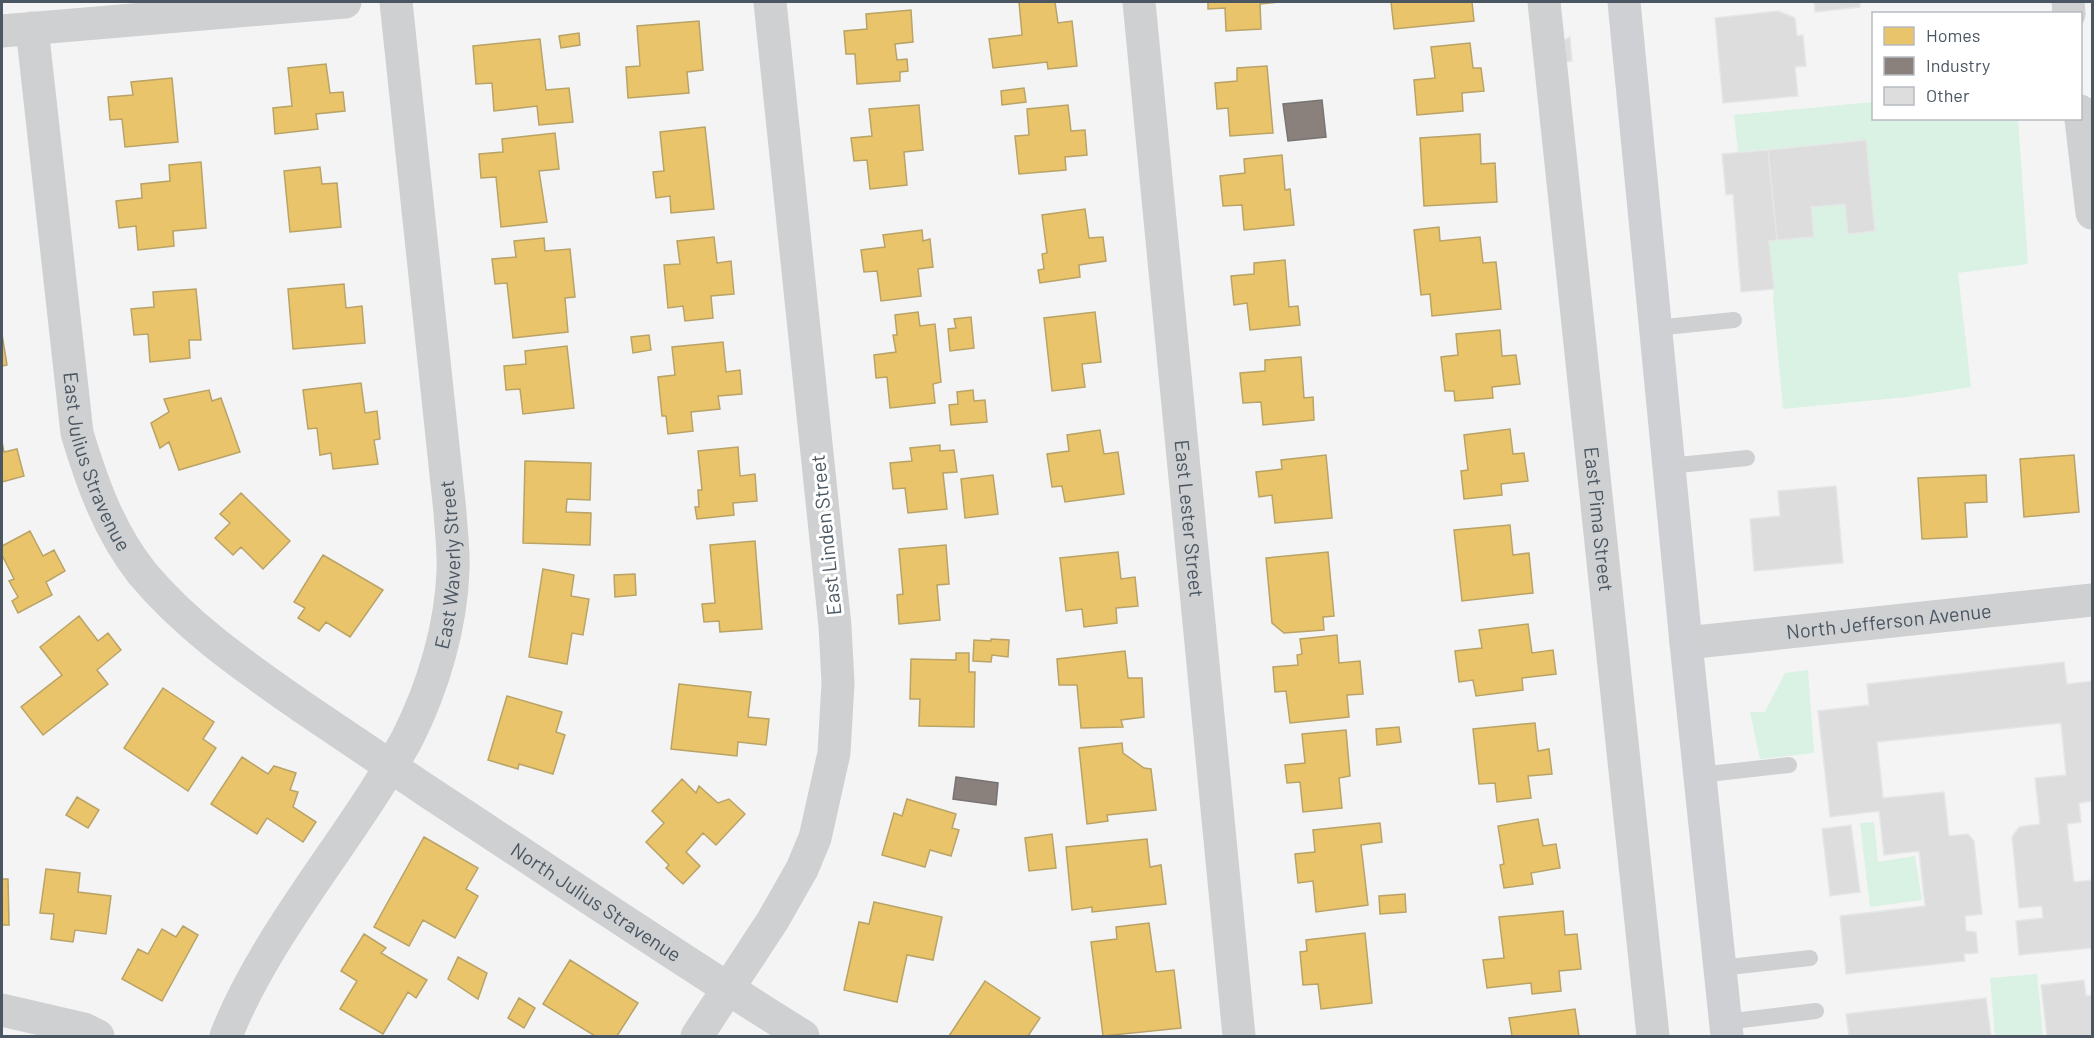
<svg xmlns="http://www.w3.org/2000/svg" width="2094" height="1038" viewBox="0 0 2094 1038" font-family="Barlow,sans-serif">
<rect width="100%" height="100%" fill="#f4f4f4"/>
<!-- green -->
<path fill="#d9f2e3" d="M1873,102L1874,118L2018,119L2028,264L1958,273L1971,387L1907,397L1783,409L1773,300L1774,289L1769,241L1814,237L1811,207L1845,204L1848,234L1875,231L1866,140L1738,152L1734,115Z
M1808,670L1814,753L1760,759L1750,712H1765L1785,673Z
M1874,822L1878,862L1915,856L1922,900L1870,907L1860,823Z
M2037,974L2043,1036H1995L1990,978Z"/>
<!-- homes -->
<path fill="#e9c46a" stroke="#b9a367" stroke-width="1.5" d="M1019,2H1055L1058,23L1072,21L1077,66L1048,69L1047,62L993,68L989,39L1022,35Z
M1208,2H1279L1260,4L1261,29L1226,31L1225,8L1208,9Z
M1391,2H1472L1474,21L1394,29Z
M911,10L913,42L895,44L897,60L907,59L908,71L900,72V81L857,84L855,54H846L844,31L867,29L866,14Z
M699,21L703,70L687,72L689,93L628,98L626,67L640,66L637,26Z
M579,33L580,45L561,48L559,36Z
M540,39L546,90L569,88L573,122L539,125L537,106L494,111L492,83L476,84L473,46Z
M1470,43L1473,68H1481L1484,91L1462,93L1463,111L1417,115L1414,80L1435,78L1431,47Z
M326,64L330,93L343,92L345,111L316,114L318,129L275,134L273,108L292,106L288,68Z
M1267,66L1273,133L1230,136L1228,108L1217,109L1215,83L1237,81V68Z
M172,78L178,142L125,147L122,119L110,120L108,97L133,95L131,82Z
M1024,88L1026,102L1002,105L1001,91Z
M919,105L923,150L904,152L907,185L870,189L867,160L854,161L851,138L872,136L869,109Z
M1068,105L1071,131L1085,130L1087,155L1065,157L1066,170L1019,174L1015,136L1029,135L1027,109Z
M705,127L714,209L671,213L670,196L656,198L653,172L664,171L660,132Z
M555,133L559,169L539,171L547,222L501,227L496,177L481,178L479,154L503,152L502,139Z
M1480,134L1481,164L1495,163L1497,202L1424,206L1420,138Z
M1282,155L1285,190L1290,189L1294,225L1244,230L1242,205L1223,206L1220,176L1245,173L1244,159Z
M201,162L206,228L173,231L174,246L138,250L136,226L119,228L116,201L142,198L141,184L170,181L169,165Z
M320,167L322,184L337,183L341,227L290,232L284,171Z
M1085,209L1089,238L1103,237L1106,261L1079,265L1080,277L1040,283L1038,270L1044,269L1042,254L1047,253L1042,215Z
M1439,227L1440,241L1480,237L1483,263L1496,262L1501,309L1432,316L1430,294L1421,295L1414,230Z
M922,230L923,241L930,239L933,267L918,269L921,296L881,301L877,271L864,272L861,250L885,247L883,235Z
M714,237L717,263L731,261L734,294L711,296L713,318L685,321L683,306L668,308L664,265L680,264L677,241Z
M544,238L545,251L570,249L575,297L565,298L568,332L513,338L507,283L495,284L492,259L516,257L514,241Z
M1285,260L1289,307L1298,306L1300,325L1250,330L1247,303L1234,305L1231,276L1254,274V263Z
M344,284L346,308L362,306L365,343L293,349L288,289Z
M196,289L201,340H189L190,358L150,362L148,334L134,335L131,309L154,307L153,292Z
M918,312L920,326L935,324L941,382L933,384L935,403L890,408L887,377L876,378L874,355L896,352L893,335H897L895,315Z
M1095,312L1101,362L1082,364L1085,387L1052,391L1044,318Z
M971,317L974,348L950,351L948,329L956,328L954,319Z
M1500,330L1502,356L1516,355L1520,384L1492,387L1493,398L1455,401L1454,391H1445L1441,357L1458,355L1456,334Z
M2,334L7,365L2,366Z
M649,335L651,350L633,353L631,337Z
M723,342L726,372L740,370L742,394L718,396L720,409L691,412L693,431L668,434L666,416H662L658,377L675,375L672,347Z
M567,346L574,408L523,414L520,389L506,390L504,366L526,364L525,351Z
M1301,357L1304,398L1313,397L1314,420L1263,425L1261,402L1243,403L1240,373L1265,371V360Z
M361,383L365,413L377,411L380,439L374,440L378,464L333,469L331,453L320,455L317,428L308,429L303,390Z
M209,390L212,401L221,398L240,452L179,470L169,442L160,448L151,423L169,412L164,399Z
M973,390L974,401L985,400L987,422L951,425L949,405L958,404L957,392Z
M1510,429L1513,454L1524,453L1528,481L1501,484L1502,495L1464,499L1461,471L1468,470L1464,435Z
M1100,430L1104,454L1118,452L1124,494L1065,502L1062,486L1052,487L1047,454L1069,451L1067,435Z
M2,442L4,452L17,449L24,476L2,482Z
M940,445V451L954,450L957,472L943,473L947,509L908,513L905,488L893,489L890,463L912,461L910,448Z
M738,447L740,476L755,474L757,501L733,503L734,515L697,519L695,507H699L698,490H702L698,451Z
M1326,455L1332,518L1275,523L1272,495L1259,497L1256,472L1282,469L1281,460Z
M2074,455L2079,512L2024,517L2020,459Z
M525,461L591,463L590,500L567,499L566,512L591,513L590,545L523,543Z
M993,475L998,514L965,518L961,479Z
M1986,475L1987,502L1965,503L1967,537L1922,539L1918,478Z
M241,493L290,541L263,569L241,547L233,555L215,538L230,523L220,514Z
M1510,525L1513,555L1529,553L1533,593L1462,601L1454,530Z
M30,531L43,556L54,550L65,571L46,582L52,595L18,613L12,601L18,597L9,581L14,579L2,555V546Z
M755,541L762,629L720,632L719,621L704,622L702,604L715,603L710,545Z
M946,545L949,584L937,585L940,620L899,624L897,595L903,594L899,549Z
M1118,552L1121,579L1135,577L1138,606L1116,608L1117,623L1084,627L1082,609L1066,611L1060,558Z
M1328,552L1334,616L1323,617L1324,630L1284,633L1272,623L1266,558Z
M323,555L383,590L350,637L326,622L319,631L298,618L305,608L294,602Z
M543,569L574,575L571,596L589,599L583,635L572,633L567,664L529,657Z
M635,574L636,595L615,597L614,575Z
M79,616L98,641L108,633L121,650L97,670L108,684L43,735L21,707L62,675L40,647Z
M1528,624L1532,653L1553,650L1556,674L1522,678L1523,690L1476,696L1473,680L1459,682L1455,651L1482,648L1479,630Z
M1337,635L1339,663L1360,661L1363,694L1347,695L1349,717L1290,723L1286,691L1275,692L1273,667L1298,665L1297,655L1302,654L1300,639Z
M991,639L1009,640L1008,657L992,655L991,662L973,661L974,640L991,641Z
M1125,651L1128,678H1142L1144,717L1121,720L1123,727L1081,728L1077,685H1059L1057,659Z
M956,653H969V672H975L974,727L919,726L920,699H910L911,659L956,660Z
M679,684L751,692L748,717L769,719L766,745L738,742L737,756L671,749Z
M163,688L214,722L203,739L216,748L188,791L124,748Z
M507,696L562,712L556,732L565,735L553,774L519,764L518,769L488,760Z
M1535,723L1538,751L1549,749L1552,774L1528,776L1531,798L1497,802L1495,783L1479,784L1473,729Z
M1399,727L1401,742L1377,745L1376,729Z
M1346,730L1350,776L1339,778L1342,808L1303,812L1300,782L1287,783L1285,765L1305,763L1302,734Z
M1122,743L1123,753L1144,768L1151,769L1156,810L1107,815L1108,821L1087,824L1079,748Z
M242,757L268,774L274,766L296,773L290,790L298,792L293,807L316,822L303,842L267,818L257,834L211,804Z
M682,779L696,793L699,786L718,803L729,799L745,814L716,845L703,833L686,852L700,866L683,884L666,868L669,865L646,842L664,823L652,811Z
M77,797L99,810L88,828L66,815Z
M907,799L956,814L952,828L959,830L951,856L930,850L925,867L882,855L894,813L902,816Z
M1538,819L1543,846L1556,844L1560,868L1531,873L1533,884L1504,888L1500,865L1504,864L1498,826Z
M1380,823L1382,842L1361,845L1368,905L1316,912L1313,881L1298,883L1295,854L1315,852L1313,830Z
M1052,834L1056,868L1029,871L1025,838Z
M424,837L478,868L466,889L478,896L455,938L423,920L409,946L374,927Z
M1147,839L1150,867L1161,865L1166,904L1092,912V907L1072,910L1066,847Z
M46,869L80,873L78,892L111,896L106,934L75,930L73,942L51,939L54,914L40,913Z
M2,879H8L9,925H2Z
M1405,894L1406,912L1380,914L1379,896Z
M874,902L942,917L933,960L907,955L897,1002L844,990L859,922L869,924Z
M1563,911L1565,935L1577,934L1581,969L1559,971L1561,991L1532,994L1531,983L1487,988L1483,960L1504,958L1499,917Z
M1149,923L1156,972L1174,970L1181,1028L1103,1036L1091,942L1117,939L1116,927Z
M183,926L198,935L162,1001L122,979L138,949L148,954L162,929L176,937Z
M1365,933L1372,1003L1321,1009L1318,984L1303,985L1300,952L1307,951L1306,940Z
M364,934L386,948L381,953L427,980L416,998L408,992L383,1034L340,1009L357,981L341,971Z
M458,957L487,973L478,999L448,979Z
M570,960L638,1003L617,1036H595L543,1004Z
M985,981L1040,1018L1028,1036H949Z
M519,998L535,1008L524,1028L508,1018Z
M1575,1009L1579,1036H1512L1509,1018Z"/>
<!-- industry -->
<path fill="#8a817c" stroke="#777474" stroke-width="1.5" d="M1322,100L1326,137L1288,141L1283,104Z
M956,777L998,783L996,805L953,799Z"/>
<!-- building -->
<path fill="#ddddde" stroke="#e5e6e7" stroke-width="1.5" d="M1814,2H1860V7L1815,12Z
M1778,11L1795,18L1797,36L1803,35L1806,66L1795,67L1798,96L1723,103L1715,18Z
M1570,37L1572,61L1566,62L1564,40Z
M1866,140L1875,231L1848,234L1845,204L1811,207L1814,237L1777,240L1768,150Z
M1768,150L1777,240L1769,241L1774,289L1741,292L1733,194L1726,195L1722,154Z
M1836,486L1843,563L1754,571L1750,519L1780,516L1778,491Z
M2064,662L2067,684L2092,681V801L2079,803L2081,822L2067,824L2074,882L2092,880V948L2019,955L2016,921L2043,918L2042,906L2019,908L2012,837L2019,827L2040,824L2035,778L2066,775L2061,723L1877,742L1883,798L1944,792L1949,836L1968,834L1974,841L1982,914L1965,916L1966,931L1976,932L1978,953L1964,954L1965,961L1846,974L1840,916L1925,906L1919,851L1884,855L1879,811L1830,817L1818,711L1869,705L1867,684Z
M1851,825L1860,892L1830,896L1822,829Z
M2084,980L2086,996L2092,995V1036H2047L2041,985Z
M1986,998L1991,1036H1849L1846,1014Z"/>
<g fill="none" stroke-linecap="round" stroke-linejoin="round">
<!-- lane -->
<path stroke="#ced0d2" stroke-width="16" d="M1655,328L1734,320
M1669,466L1747,458
M1699,775L1789,765
M1720,968L1810,958
M1725,1022L1816,1011"/>
<!-- street -->
<g stroke="#ced0d2" stroke-width="33">
<path id="s1" d="M1139,2L1239,1036"/>
<path id="s2" d="M1544,2L1653,1036"/>
<path d="M2068,2L2069,14"/>
<path id="s3" d="M32,28L77,433C92,483 109,531 142,573C187,627 244,666 301,706C344,735 387,764 430,793C554,874 677,958 803,1036"/>
<path d="M2,31L345,2"/>
<path d="M2080,111L2092,213"/>
<path id="s4" d="M1686,643L2092,600"/>
<path d="M2,1010L84,1029L98,1036"/>
<path id="s5" d="M226,1036C260,949 327,867 377,788C387,771 399,755 408,737C433,687 451,627 453,571C454,551 451,531 450,512L396,2"/>
<path d="M697,1036L773,920L802,869L815,838L834,753L838,683L835,626L770,2"/>
</g>
<!-- secondary -->
<path stroke="#ced0d4" stroke-width="33" d="M1624,2L1686,643L1727,1036"/>
</g>
<g text-anchor="middle" stroke-width="6" stroke-linejoin="round" paint-order="stroke">
<!-- street labels -->
<g font-size="20" fill="#4a5661" stroke="#fff">
<text dy="7" stroke="none"><textPath href="#s3" startOffset="440">East Julius Stravenue</textPath></text>
<text dy="7" stroke="none"><textPath href="#s1" startOffset="519">East Lester Street</textPath></text>
<text dy="7" stroke="none"><textPath href="#s2" startOffset="520">East Pima Street</textPath></text>
<text transform="translate(826 535) rotate(-96)" y="7">East Linden Street</text>
<text dy="7" stroke="none"><textPath href="#s5" startOffset="530">East Waverly Street</textPath></text>
<text dy="7" stroke="none"><textPath href="#s4" startOffset="204">North Jefferson Avenue</textPath></text>
<text dy="7" stroke="none"><textPath href="#s3" startOffset="1125">North Julius Stravenue</textPath></text>
</g>
</g>
<!-- border -->
<rect width="2094" height="1038" fill="none" stroke="#4a5661" stroke-width="6"/>
<!-- legend -->
<rect x="1872" y="12" width="210" height="108" fill="#ffffff" stroke="#b7bbc0" stroke-width="1.5"/>
<rect x="1884" y="27" width="30" height="18" fill="#e9c46a" stroke="#b7bbc0" stroke-width="1.5"/>
<text x="1926" y="42" font-size="18" fill="#4a5661">Homes</text>
<rect x="1884" y="57" width="30" height="18" fill="#8a817c" stroke="#b7bbc0" stroke-width="1.5"/>
<text x="1926" y="72" font-size="18" fill="#4a5661">Industry</text>
<rect x="1884" y="87" width="30" height="18" fill="#ddddde" stroke="#b7bbc0" stroke-width="1.5"/>
<text x="1926" y="102" font-size="18" fill="#4a5661">Other</text>
</svg>
